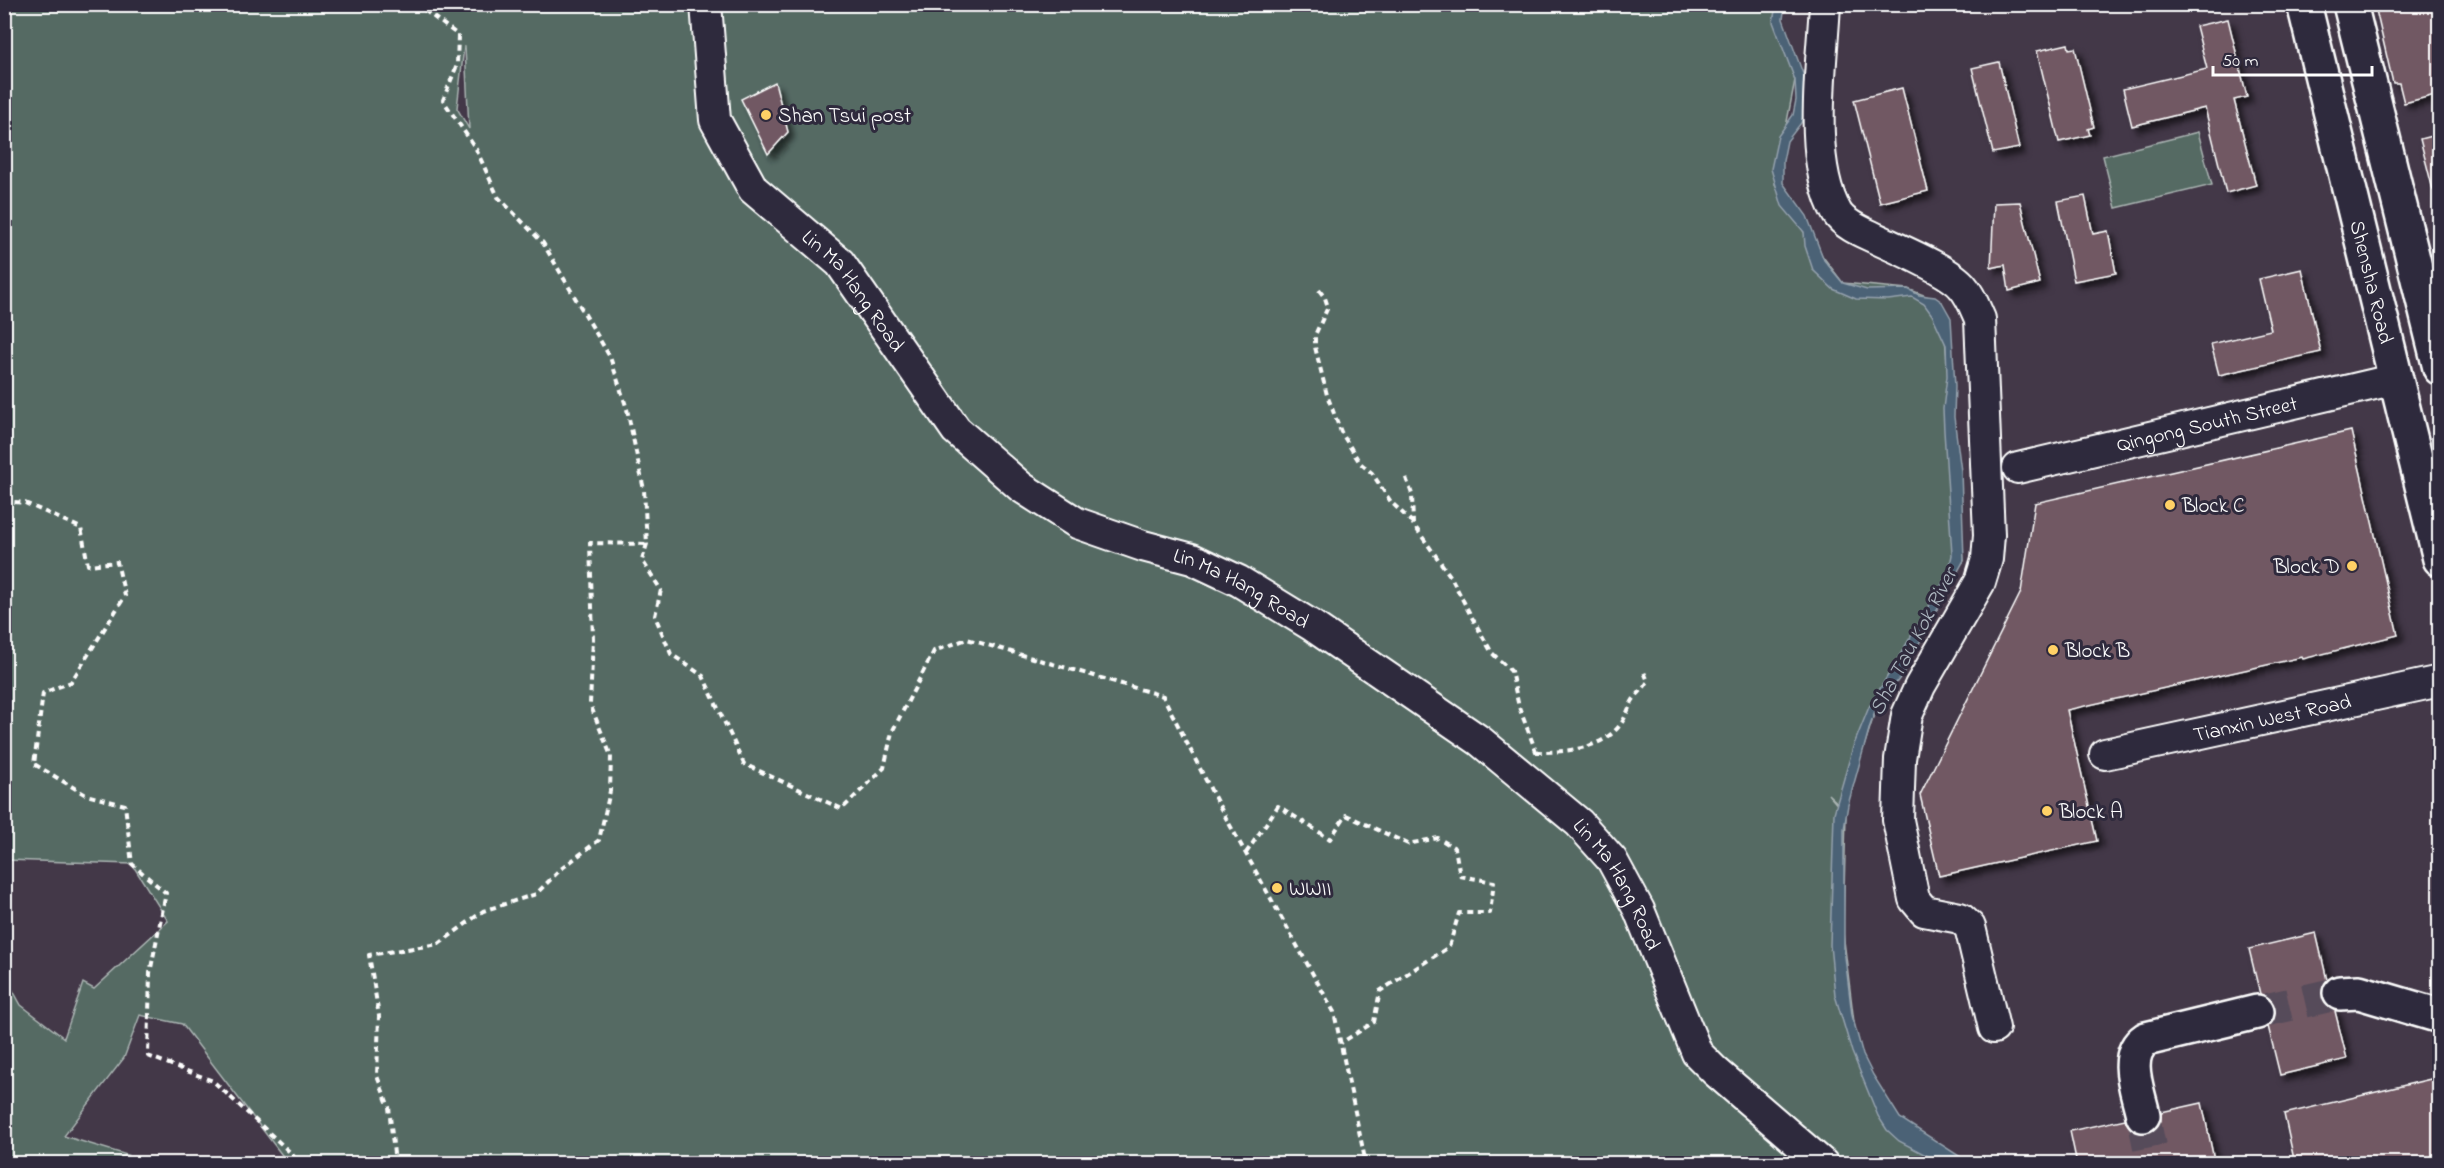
<svg xmlns="http://www.w3.org/2000/svg" width="2444" height="1168" viewBox="0 0 2444 1168" font-family="'Indie Flower',sans-serif">
<defs>
<filter id="shadow"><feDropShadow dx="5.5" dy="5.5" stdDeviation="3" flood-color="#0009"/></filter>
</defs>
<rect width="100%" height="100%" fill="#433848"/>
<filter id="ink" filterUnits="userSpaceOnUse"><feTurbulence type="fractalNoise" baseFrequency=".0167" numOctaves="2"/><feDisplacementMap in="SourceGraphic" scale="12" xChannelSelector="R" yChannelSelector="G"/><feConvolveMatrix kernelMatrix="1 2 1 2 8 2 1 2 1" color-interpolation-filters="sRGB"/></filter>
<g filter="url(#ink)">
<!-- green -->
<path fill="#556a64" stroke="#aab4b2" stroke-width="1.5" fill-rule="evenodd" d="M4,5H1778L1795,80L1775,184L1804,232L1843,283L1908,289L1942,302L1964,561L1938,593L1875,712L1844,809L1828,794L1846,815L1843,932L1857,1047L1901,1133L1938,1163H288L182,1024L140,1015L124,1058L64,1136L127,1155L108,1163H5V976L21,1005L64,1038L83,983L94,989L168,921L132,864L5,860ZM464,47H465L469,129L457,108Z
M2198,132L2212,185L2116,208L2103,156Z"/>
<!-- water -->
<path fill="#4c6276" stroke="#94a1ad" stroke-width="1.5" d="M1776,5H1785L1783,19L1806,82L1804,114L1801,123L1787,141L1783,161V183L1807,216L1824,260L1843,283L1867,290L1908,289L1919,295L1935,297L1942,302L1951,318L1955,386L1954,417L1961,471L1964,560L1902,675L1875,712L1870,726L1848,805L1844,829V948L1852,1015L1863,1055L1873,1075L1900,1118L1970,1163H1941L1899,1141L1887,1130L1878,1116L1852,1052L1835,995L1830,945L1834,813L1853,747L1869,707L1948,574L1952,555L1944,431L1943,409L1947,376L1946,345L1932,315L1924,304L1912,297L1888,300L1856,299L1833,289L1813,270L1805,246L1804,232L1782,206L1771,169L1778,136L1793,115L1796,100L1795,80L1773,22Z"/>
<!-- building -->
<path fill="#715963" stroke="#fff" stroke-width="1.5" filter="url(#shadow)" d="M2385,4H2439V94L2404,103L2399,83H2393L2376,10L2382,9Z
M2228,19L2247,97L2234,100L2256,185L2226,193L2205,108L2132,126L2123,89L2207,69L2196,26Z
M2068,44L2069,49L2075,48L2094,127L2088,129L2090,135L2059,142L2037,51Z
M1999,62L2019,148L1993,153L1972,68Z
M775,82L788,132L768,154L741,99Z
M1902,88L1928,191L1880,203L1854,100Z
M2439,134V190H2433L2420,139Z
M2085,196L2093,234L2108,231L2116,273L2074,281L2058,201Z
M2020,202L2040,283L2009,291L2005,265L1991,268L1994,203Z
M2302,269L2321,352L2219,375L2211,344L2271,330L2259,279Z
M2351,431L2398,635L2303,659L2302,657L2067,710L2097,841L1939,876L1920,795L2021,592L2035,503Z
M2316,933L2327,980L2323,985L2321,995L2325,1004L2335,1011L2347,1059L2280,1075L2268,1026L2275,1018V1007L2270,999L2260,994L2249,949Z
M2435,1078L2439,1096V1164H2295L2284,1114Z
M2202,1103L2215,1164H2077L2070,1131L2125,1119L2130,1128L2137,1133H2147L2156,1128L2161,1121V1112Z"/>
<g fill="none" stroke-linecap="round" stroke-linejoin="round">
<!-- major-tunnel -->
<path stroke="#564c5a" stroke-width="33" stroke-dasharray="33 16" stroke-linecap="butt" d="M2257,1012L2340,993
M2143,1115L2153,1164"/>
<defs>
<g id="minor">
<path id="s1" d="M706,4L715,120L753,189L840,263L956,430L1021,487L1077,523L1143,546L1192,559L1239,581L1311,625L1480,741L1579,823L1612,860L1639,910L1697,1053L1715,1071L1823,1164"/>
<path d="M1825,4C1822,65 1807,160 1837,213C1844,224 1860,231 1871,236C1893,247 1949,269 1963,287C1971,296 1975,308 1980,319L1989,535L1987,559L1980,582L1920,686L1907,715L1900,759L1898,820L1914,899L1924,911L1960,918L1970,927L1994,1028"/>
<path id="s2" d="M2018,468L2396,379"/>
<path id="s3" d="M2105,754L2440,681"/>
</g>
<g id="major">
<path id="s4" d="M2304,4L2440,559"/>
<path d="M2350,4L2440,368"/>
<path d="M2340,993L2359,992L2440,1016"/>
<path d="M2143,1115C2138,1091 2122,1055 2146,1039L2257,1012"/>
</g>
</defs>
<!-- minor casing -->
<use href="#minor" stroke="#fff" stroke-width="34"/>
<!-- major casing -->
<use href="#major" stroke="#fff" stroke-width="38"/>
<!-- path -->
<path stroke="#fff" stroke-width="4" stroke-dasharray="6 4.5" stroke-linecap="butt" d="M416,4L458,35L457,65L443,100L476,149L498,197L543,243L610,357L627,409L644,490L647,544L642,560L661,590L655,616L671,654L703,676L744,764L842,809L884,768L892,732L934,651L967,639L1163,696L1216,800L1334,1012L1366,1164
M1319,290L1325,298L1328,307L1315,335V347L1327,395L1341,432L1360,463L1372,473L1391,502L1413,523
M1406,478L1412,494L1413,524L1451,577L1470,614L1492,653L1511,671L1519,707L1537,754
M4,501L25,503L81,528L88,565L117,562L125,596L71,682L43,693L34,764L86,795L125,805L132,864L166,893L150,973L148,1056L213,1081L292,1154L298,1164
M1536,752C1565,752 1601,750 1620,725C1626,718 1628,708 1633,700C1638,693 1644,689 1648,681L1644,672
M1246,853L1278,806L1330,839L1346,815L1408,844L1438,838L1455,848L1460,876L1494,882L1490,913H1459L1449,947L1380,991L1374,1022L1341,1043
M390,1164L394,1154L389,1107L377,1076L379,1016L369,955L439,944L483,911L536,894L561,869L599,840L610,791L611,756L590,704L593,639L590,543L647,544"/>
<!-- minor -->
<use href="#minor" stroke="#2f2a3d" stroke-width="30"/>
<!-- major -->
<use href="#major" stroke="#2f2a3d" stroke-width="33"/>
</g>
</g>
<!-- markers -->
<g fill="#ffd166" stroke="#2f2a3d" stroke-width="2">
<circle cx="766" cy="115" r="6"/>
<circle cx="2170" cy="505" r="6"/>
<circle cx="2352" cy="566" r="6"/>
<circle cx="2053" cy="650" r="6"/>
<circle cx="2047" cy="811" r="6"/>
<circle cx="1277" cy="888" r="6"/>
</g>
<g text-anchor="middle" stroke-width="6" stroke-linejoin="round" paint-order="stroke">
<!-- poi labels -->
<g font-size="21" fill="#fff" stroke="#2f2a3d" text-anchor="start">
<text x="778" y="122">Shan Tsui post</text>
<text x="2182" y="512">Block C</text>
<text x="2340" y="573" text-anchor="end">Block D</text>
<text x="2065" y="657">Block B</text>
<text x="2059" y="818">Block A</text>
<text x="1289" y="895">WWII</text>
</g>
<!-- street labels -->
<g font-size="21" fill="#fff" stroke="#2f2a3d">
<text dy="7" stroke="none"><textPath href="#s4" startOffset="286">Shensha Road</textPath></text>
<text dy="7" stroke="none"><textPath href="#s1" startOffset="339">Lin Ma Hang Road</textPath></text>
<text dy="7" stroke="none"><textPath href="#s2" startOffset="194">Qingong South Street</textPath></text>
<text dy="7" stroke="none"><textPath href="#s1" startOffset="843">Lin Ma Hang Road</textPath></text>
<text dy="7" stroke="none"><textPath href="#s3" startOffset="171">Tianxin West Road</textPath></text>
<text dy="7" stroke="none"><textPath href="#s1" startOffset="1329">Lin Ma Hang Road</textPath></text>
</g>
<!-- water labels -->
<g font-size="22" font-style="italic" fill="#aeb8c1" stroke="#2f2a3d">
<text transform="translate(1912 641) rotate(-62)" y="8">Sha Tau Kok River</text>
</g>
</g>
<!-- margin -->
<rect width="2444" height="1168" fill="none" stroke="#2f2a3d" stroke-width="24"/>
<rect x="12" y="12" width="2420" height="1144" fill="none" stroke="#fff" stroke-width="2" filter="url(#ink)"/>
<!-- scale -->
<path d="M2213 66v9h159v-9" fill="none" stroke="#ffffff" stroke-width="3"/>
<text x="2222" y="66" font-size="18" fill="#ffffff" stroke="#2f2a3d" stroke-width="4.5" paint-order="stroke">50 m</text>
</svg>
